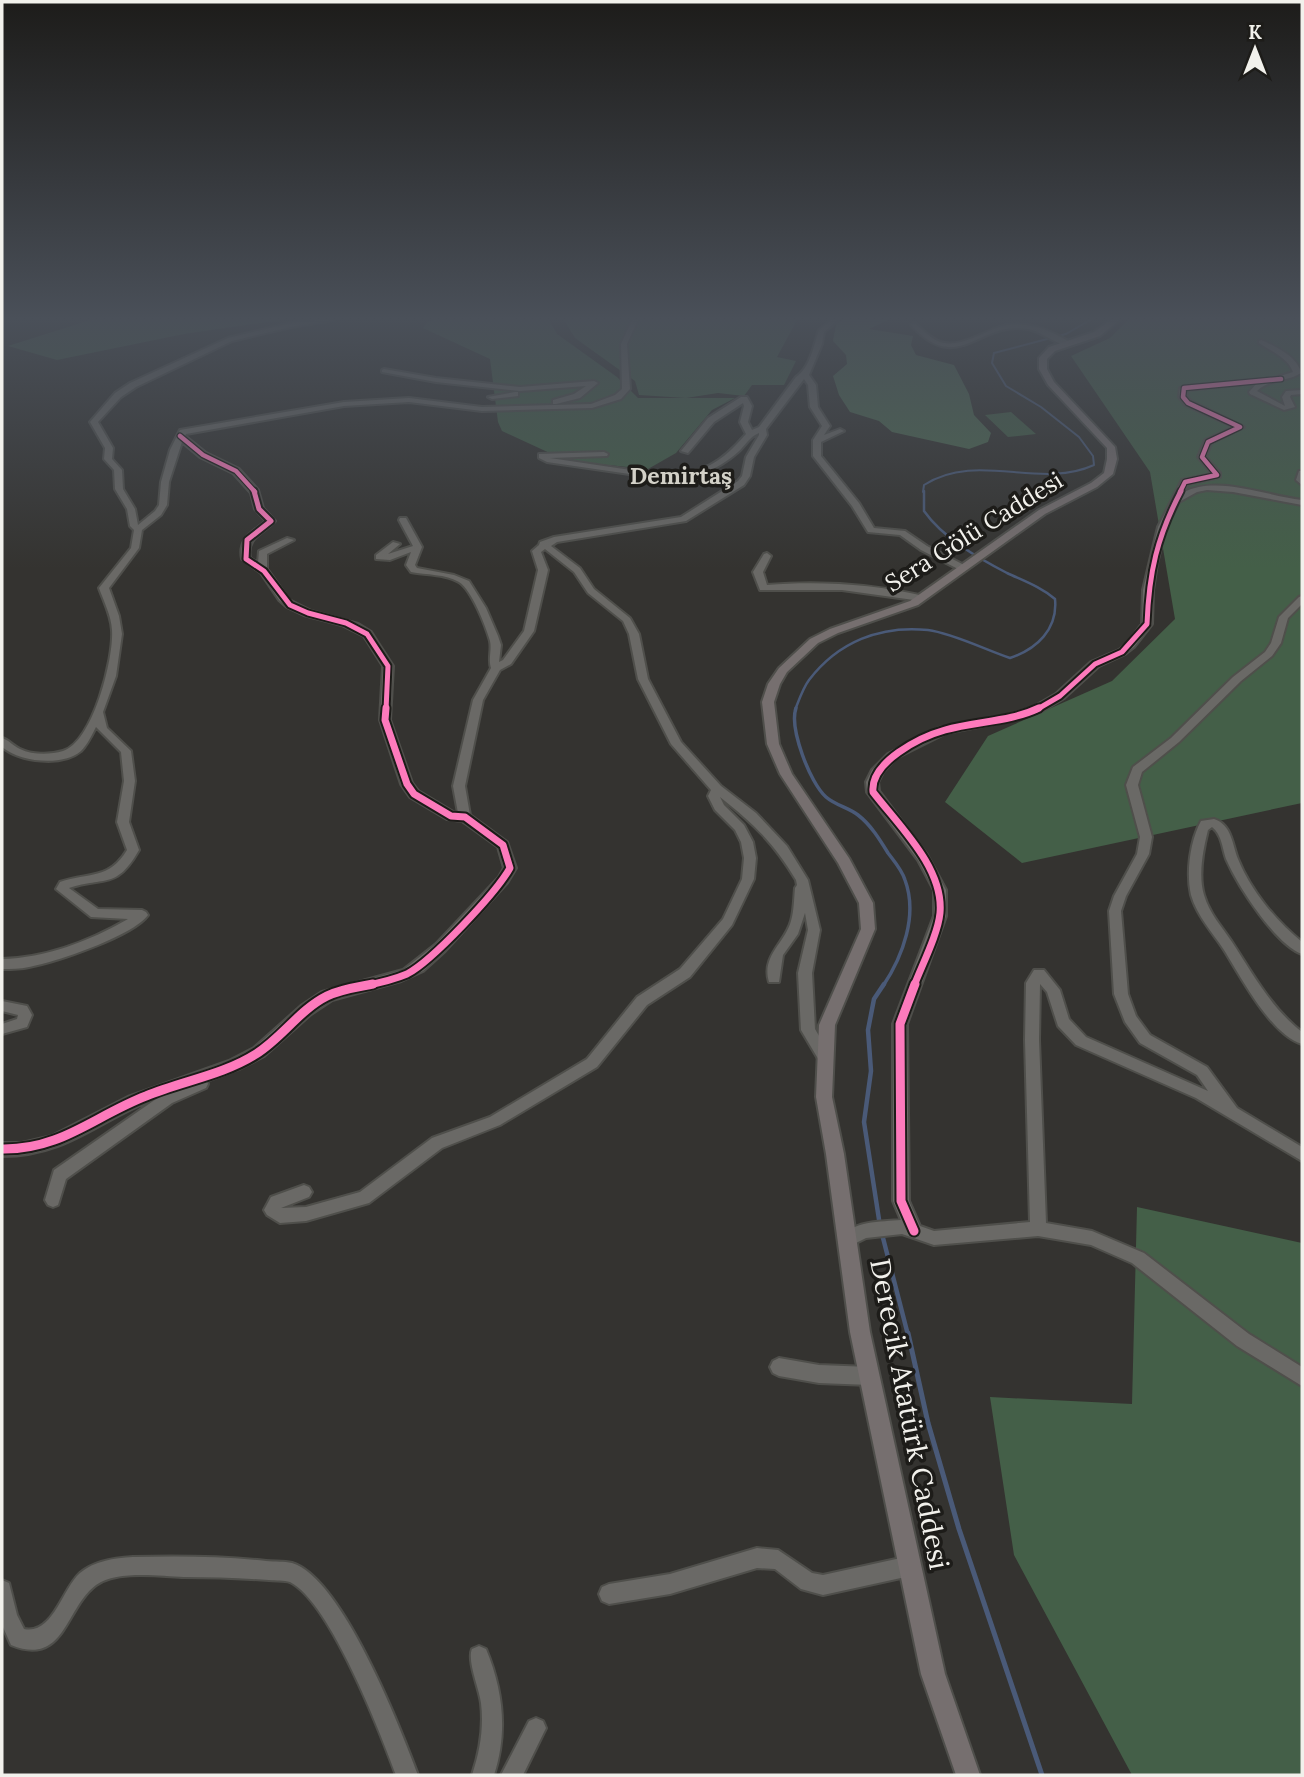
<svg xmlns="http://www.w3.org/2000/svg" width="1304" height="1777" viewBox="0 0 1304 1777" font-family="Lora,serif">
<rect width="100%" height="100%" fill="#343330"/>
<!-- green -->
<path fill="#445f48" d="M90,320H281L184,334L57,360L8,346Z
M434,320H549L557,334L617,377L638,398H735L712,410L676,453L648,469L567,461L502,431L498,422L490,359L423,328L427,322Z
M564,320H797L777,357L796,361L784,385H752L744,396L718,393L686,398L639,395L635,381L575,338Z
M1128,320H1302V803L1022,863L945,802L988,736L1112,681L1175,619L1150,472L1071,356L1110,338Z
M1011,412L1036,434L1008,437L985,415Z
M1137,1207L1302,1243V1775H1132L1014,1555L990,1397L1132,1404Z"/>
<!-- forest -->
<path fill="#4d6951" d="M842,320H888L869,329L913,336L911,345L916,355L954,365L969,394L974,415L991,433L988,442L969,449L892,432L879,421L850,412L839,395L833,376L847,364L846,355L833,341L836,324Z"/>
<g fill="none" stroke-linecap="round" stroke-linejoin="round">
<!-- stream-far4 -->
<path stroke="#4a5a78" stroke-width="2" d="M923,492L924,485C977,451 1039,490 1094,465L1093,456L1079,437L1041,407L1006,386L992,363L994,353L1066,334L1090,320"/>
<!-- stream-far3 -->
<path stroke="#4a5a78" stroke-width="2.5" d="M795,710C799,700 803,688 809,680C838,642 880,625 928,630C952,633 986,650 1010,658C1037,649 1058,629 1055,599C1041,587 1024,581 1007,573C978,558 943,538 924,511V491"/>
<!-- stream-far2 -->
<path stroke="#4a5a78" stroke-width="3.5" d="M796,708C789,728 810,783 826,797C835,805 849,808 858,815C871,825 880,840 888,853C894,861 902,870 905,880C918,915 903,956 883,986"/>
<!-- stream-far1 -->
<path stroke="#4a5a78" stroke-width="4.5" d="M880,1226L864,1122L871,1071L868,1030L874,999L884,984
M882,1234L908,1335"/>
<!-- stream -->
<path stroke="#4a5a78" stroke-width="5" d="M908,1333L928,1423L959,1529L1042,1775"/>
<defs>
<path id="minor" d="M316,320H333L291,327L232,341L136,387L121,397L98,422L113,448L112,459L122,470L123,489L135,509L138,525L155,511L159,505L161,482L170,450L180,430L344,402L409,398L482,407L591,404L615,395L622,389L621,344L632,320H638L627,344L630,389L621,399L592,408L482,411L409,402L344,406L186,434L185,436L206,453L239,469L258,490L263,508L275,521C263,534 246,537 250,558L258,563L259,551L287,538L294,540L267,554V569L289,600L311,611L358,624L371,632L378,643L393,666L390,720L412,783L418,791L453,812L458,813L453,786L473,700L491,668C488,659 492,650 490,641C486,627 472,590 459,582C446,574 426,575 411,572L406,565L411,552L390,560L376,559V555L393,542L400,544L388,554L413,546L399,520L400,518H406L422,547L415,565L417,568L454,575L469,581L486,608L498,636L501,645L499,662L503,660L524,631L538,570L532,551L539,545L540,542L554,537L681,517L738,481L742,476L746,457L759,435V433C749,437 745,446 738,452C717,471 692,479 664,479L547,462L539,458V454L604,452L608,454L607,456L550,458L664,475C702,475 722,462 746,434L740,422L744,406L743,403L714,422L688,453L681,451L708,418L741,397H747L752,406L748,422L752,430L759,427L796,377C810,368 814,345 819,330L831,320H838L824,332L822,344L809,375L816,385L818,407L830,426L824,435L840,429L844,431L821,442V456L859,503L874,528L905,531L927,546L966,566V570H960L921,550L900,535L868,532L852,506L813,456V440L822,426L810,407L808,385L804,379L766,429L767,435L754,457L750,476L744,485L686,521L557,542L551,546L580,568L594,589L630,618L639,634L648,679L681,742L721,786L756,813L787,846L808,880L820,930L812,973L815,1029L832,1058L830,1062L825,1064L820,1062L801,1030L798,973L808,930L805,913L798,934L783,955L779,982H769C761,956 785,943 791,921C794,911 794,899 795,888L797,885L796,880C774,843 754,824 720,797L724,805L744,825L753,842L756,858L754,879L732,925L690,977L647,1005L597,1067L500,1125L442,1148L369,1203L306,1221L280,1223L267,1215L264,1210L271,1197L304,1185L309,1187L312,1192L309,1197L281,1208L306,1207L360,1192L432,1138L490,1117L587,1059L637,997L680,969L723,919L742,879L744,858L741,842L735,830L715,810L708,796L711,790L671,744L638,679L629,634L623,621L588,593L574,572L545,549L541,552L548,570L534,631L511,664L500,670L483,700L465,786L470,815L507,842L516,868L507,883L445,951L423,971L401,981L332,1000L311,1014L264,1056L239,1069L207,1081L208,1084L206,1088L172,1103L66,1179L58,1205L53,1207L48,1205L45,1200L54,1170L159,1097C100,1118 69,1156 2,1156V1143H22L52,1136L128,1097L229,1061L254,1048L301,1006L322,992L403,970L436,944L499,877L504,868L498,847L462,821L447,819L410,797L401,784L380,720L383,666L364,636L342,625L304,615L287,607L279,600L261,573L242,559C238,538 252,533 266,521L255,509L251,493L233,473L200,457L182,442L169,482L167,505L161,515L142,530L139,548L109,588L119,616L122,634L116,676L103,712L107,728L131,751L135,781L129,822L139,850C116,890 106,876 69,888L98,909L142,910L146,912L148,915C133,936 56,962 29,967C20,969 11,969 2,969V959C45,958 90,941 128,919L91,917L56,889L60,882C89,872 109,880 127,850L117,822L124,781L121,752L96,727C92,735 87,745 81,751C62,767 20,762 2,747V738C9,740 13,746 20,749C32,755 50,755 63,751C93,742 114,658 112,630C111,615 104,602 99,588L131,548L134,530L130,526L127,509L115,489L114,470L104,459L105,448L90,422L115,393L130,383L228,338L291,323Z
M914,323C923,329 929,338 940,342C962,349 986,329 1007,325C1030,321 1054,332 1073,344C1060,349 1042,331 1028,329C979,320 958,377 911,325Z
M1261,340C1275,346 1298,357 1301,373C1287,382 1269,379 1257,391L1285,406L1282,397L1286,391L1302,390V394L1291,395L1290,397L1295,407L1284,410L1250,394L1249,392L1257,383L1187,390V397L1191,401L1244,427L1211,443L1206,457L1220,473V477L1188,484L1184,492C1217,475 1267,496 1302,500V505L1233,492L1207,490L1197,492L1179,502L1166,527L1157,563L1153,590L1152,624L1134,647L1125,654L1099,666L1064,698L1040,712L1009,721L946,733L896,758L883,772L878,782L879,791L927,855L946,890V916L907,1024L909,1201L920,1226L934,1231L1030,1222L1025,1040L1026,983L1034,970H1044L1060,990L1069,1019L1086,1037L1208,1091L1197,1075L1140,1043L1125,1022L1114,994L1109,911L1114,896L1137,854L1140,837L1126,785L1133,767L1171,738L1233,677L1265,652L1271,643L1279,617L1299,597L1302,596V604L1288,618L1281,643L1272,656L1241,681L1179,742L1142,772L1138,785L1152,837L1149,854L1126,896L1121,911L1128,994L1136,1016L1150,1035L1207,1067L1237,1108L1302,1147V1161L1196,1098L1076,1045L1058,1026L1047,992L1040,984L1039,1040L1046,1223L1092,1231L1144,1253L1249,1334L1302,1367V1386L1237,1346L1132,1263L1091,1245L1038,1236L934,1245L902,1234L866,1238L848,1247L842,1245L840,1240C850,1220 882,1222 901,1220L893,1201V1024L934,916V890L918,860L867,792L866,782L872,770L888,754L939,728L1008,715L1032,708L1056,694L1091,662L1119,650L1128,643L1142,624L1143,590L1158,527L1182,480L1212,474L1198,457L1205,440L1234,427L1185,405L1179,397L1180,388L1184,386L1274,378L1293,372C1288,358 1271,351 1259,343V341Z
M384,369L436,378L520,387L594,381L598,383L580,398L556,404H553V400L574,394L586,386L520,391L436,382L382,372V370Z
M515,392H518V396L492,399L488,397Z
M1299,471H1302V485L1296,480Z
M767,553L771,556L763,572L767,585C819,581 873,584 924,596L926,598L921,601L842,590H760L753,572L764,554Z
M1214,819C1232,825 1232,844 1238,859C1251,891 1276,921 1302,942V954C1276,945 1238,886 1227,861C1222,850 1223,836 1212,827L1208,830C1203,850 1198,875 1204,895C1209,913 1222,927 1232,942C1253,974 1271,1008 1302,1032V1044C1271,1035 1241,977 1224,950C1213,933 1197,916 1191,895C1186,873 1190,841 1201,821Z
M2,1001L27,1006L32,1015L27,1027L2,1034V1024L17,1019L18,1015L2,1011Z
M779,1358L819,1365L870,1367L876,1370L879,1376L876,1382L870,1385L819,1383L779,1376L773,1373L770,1367L773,1361Z
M757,1548L778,1550L812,1573L823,1575L910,1556L917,1559L920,1566L917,1573L910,1576L823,1595L801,1589L775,1569L757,1568L670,1594L609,1604L602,1601L599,1594L602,1587L609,1584L670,1574Z
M133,1557C177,1556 222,1556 266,1561C275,1562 284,1561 292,1563C342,1578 400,1727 418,1775H396C380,1732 330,1602 290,1582C284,1580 276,1581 269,1580C241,1578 213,1577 184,1577C159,1576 117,1570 96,1585C65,1608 65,1667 11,1645L2,1625V1580L9,1583L17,1615L24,1629C53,1635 62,1589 80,1573C94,1561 114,1558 133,1557Z
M479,1646L486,1649C503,1690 508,1732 494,1775H472C480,1751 484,1728 481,1703C479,1688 467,1661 472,1649Z
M536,1718L543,1721L546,1728L523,1775H501L529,1721Z"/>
<path id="major" d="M1111,320H1119L1100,336L1055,351L1047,359V369L1054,382L1115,447L1117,459L1113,474L1097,487L1045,514L918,605L838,633L818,643L787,672L780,684L774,702L779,744L792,774L849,858L873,903L875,929L835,1025L832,1097L844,1154L870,1332L945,1674L980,1775H956L921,1674L850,1332L826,1154L816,1097L819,1025L861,929L859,903L838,863L780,774L767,744L762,702L768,684L779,668L810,639L830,629L910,601L1039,510L1091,483L1104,473L1107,459V448L1048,385L1039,369V358L1049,347L1094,332Z"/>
</defs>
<!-- minor casing -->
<use href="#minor" stroke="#4f4f4b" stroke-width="4"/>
<!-- major casing -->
<use href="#major" stroke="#4f4f4b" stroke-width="4"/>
<!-- minor -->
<use href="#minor" fill="#6a6966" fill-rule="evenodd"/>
<!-- major -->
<use href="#major" fill="#766f6f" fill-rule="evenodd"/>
<defs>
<path id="cycleway-far3" d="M180,436L203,455L236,471L255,492
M1180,492L1185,482L1217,475L1202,457L1208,442L1240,427L1188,403L1183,397L1184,388L1281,379"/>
<path id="cycleway-far2" d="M254,491L259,509L271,521L247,540L246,559L264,571L290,605L308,613L346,623L367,634L388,666L386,710
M1036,710L1060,696L1095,664L1122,652L1147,624C1149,572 1157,537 1181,491"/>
<path id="cycleway-far1" d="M364,986C379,983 393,980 407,974C432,961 496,893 510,868L503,845L465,817L451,816L414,794L407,784L385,720L386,708
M914,986C922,965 938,934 940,913C944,868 899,826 873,792C870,762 920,737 945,730C976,721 1010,722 1039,708"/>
<path id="cycleway" d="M2,1149C61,1150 94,1116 146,1096C182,1081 223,1075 256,1054C282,1038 299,1010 327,996C341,989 358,987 373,984
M914,1231L901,1201L900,1024L915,984"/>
</defs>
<!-- cycleway-far3 casing -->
<use href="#cycleway-far3" stroke="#1d1c19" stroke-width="7"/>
<!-- cycleway-far2 casing -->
<use href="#cycleway-far2" stroke="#1d1c19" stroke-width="9"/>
<!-- cycleway-far1 casing -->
<use href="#cycleway-far1" stroke="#1d1c19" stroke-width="11"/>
<!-- cycleway casing -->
<use href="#cycleway" stroke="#1d1c19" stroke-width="13"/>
<!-- cycleway-far3 -->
<use href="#cycleway-far3" stroke="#fd7abc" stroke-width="4.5"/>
<!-- cycleway-far2 -->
<use href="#cycleway-far2" stroke="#fd7abc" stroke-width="5"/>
<!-- cycleway-far1 -->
<use href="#cycleway-far1" stroke="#fd7abc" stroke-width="7"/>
<!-- cycleway -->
<use href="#cycleway" stroke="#fd7abc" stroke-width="9"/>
</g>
<!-- sky -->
<linearGradient id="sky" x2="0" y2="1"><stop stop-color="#1d1c1a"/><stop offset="0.56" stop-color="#4a5059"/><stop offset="1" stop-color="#4a5059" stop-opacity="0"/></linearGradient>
<rect width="1304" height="569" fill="url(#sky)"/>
<g text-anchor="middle" stroke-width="7" stroke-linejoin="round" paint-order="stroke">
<!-- far-quarter labels -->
<g font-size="23" font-weight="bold" fill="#d3d1c8" stroke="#1d1c19">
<text x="681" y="484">Demirtaş</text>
</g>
<!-- street labels -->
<g font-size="24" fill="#f2f1ec" stroke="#1d1c19">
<text transform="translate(974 532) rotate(-32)" y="8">Sera Gölü Caddesi</text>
</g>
<!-- near-street labels -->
<g font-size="28" fill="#f2f1ec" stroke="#1d1c19">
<text transform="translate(910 1414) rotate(79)" y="10">Derecik Atatürk Caddesi</text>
</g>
</g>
<!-- border -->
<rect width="1304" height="1777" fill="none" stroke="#f2f1ec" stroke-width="7"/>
<!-- north arrow -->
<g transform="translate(1255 49)" stroke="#1d1c19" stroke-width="5" paint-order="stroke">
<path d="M0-5L12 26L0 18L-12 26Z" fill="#f2f1ec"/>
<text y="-10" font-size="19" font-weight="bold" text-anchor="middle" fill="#f2f1ec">K</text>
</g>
</svg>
